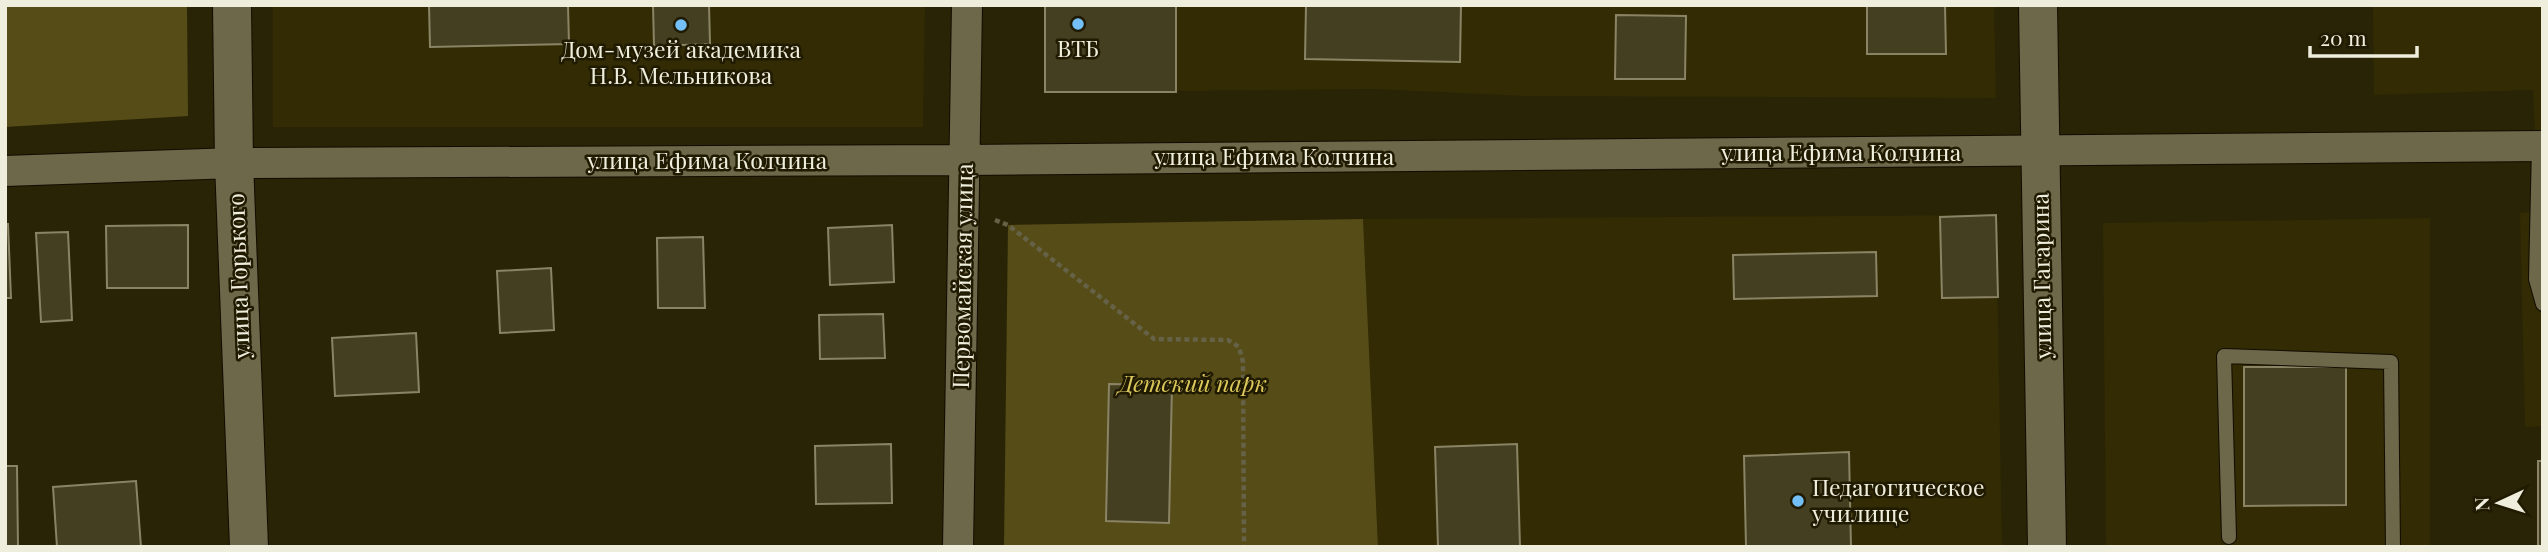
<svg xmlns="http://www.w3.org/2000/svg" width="2548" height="552" viewBox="0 0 2548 552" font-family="'Playfair Display',serif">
<rect width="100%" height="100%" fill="#292406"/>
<!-- built -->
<path fill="#322b04" d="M273,5H925L923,127H273Z
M1045,5H1994L1996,98L1525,96L1373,89L1045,92Z
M2373,5H2543V132H2535L2533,90L2374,95Z
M2543,210V426L2525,427L2520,213Z
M1996,215L2002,547H1378L1363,219Z
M2430,218V547H2106L2103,223Z"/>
<!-- green -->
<path fill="#564c18" d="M5,5H187L188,116L5,127Z
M1363,219L1378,547H1004L1008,225Z"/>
<!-- building -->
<path fill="#443f21" stroke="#8a8465" stroke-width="2" d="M429,5H568L569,44L430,47Z
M653,5H709L710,44L654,46Z
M1045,5H1176V92H1045Z
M1306,5H1461L1460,62L1305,59Z
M1867,5H1945L1946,54H1867Z
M1616,15L1686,16L1685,79H1615Z
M1996,215L1998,297L1942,298L1940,217Z
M5,224H8L11,298H5Z
M188,225V288H107L106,226Z
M892,225L894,282L830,285L828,228Z
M68,232L72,320L41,322L36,233Z
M703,237L705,308H658L657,238Z
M1876,252L1877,296L1734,299L1733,255Z
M551,268L554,330L500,333L497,271Z
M883,314L885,358L820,359L819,315Z
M416,333L419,392L335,396L332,338Z
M2244,367H2346V505L2244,506Z
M1109,384L1172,385L1169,523L1106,521Z
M891,444L892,503L816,504L815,446Z
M1517,444L1520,547H1438L1435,447Z
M1849,452L1851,547H1746L1744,456Z
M2538,461H2543V547H2538Z
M5,466H17L18,547H5Z
M136,481L141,547H57L53,487Z"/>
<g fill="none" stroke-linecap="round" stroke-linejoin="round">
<defs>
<path id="lane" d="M2539,146L2536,279L2543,304
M2229,537L2224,356L2391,362L2393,547"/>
<path id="street" d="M5,171L234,163L966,160L2543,146
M958,547L967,5"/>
<path id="secondary" d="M232,5L234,163L249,547
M2038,5L2047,547"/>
</defs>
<!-- lane casing -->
<use href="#lane" stroke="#120c00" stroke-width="16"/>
<!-- street casing -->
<use href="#street" stroke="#120c00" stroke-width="32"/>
<!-- secondary casing -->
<use href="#secondary" stroke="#120c00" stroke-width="40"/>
<!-- path -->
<path stroke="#666247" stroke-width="4.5" stroke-dasharray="5 3.5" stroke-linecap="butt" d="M995,220L1008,225L1154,339L1228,340L1239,347L1243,362L1244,547"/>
<!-- lane -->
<use href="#lane" stroke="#6d6849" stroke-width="14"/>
<!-- street -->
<use href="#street" stroke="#6d6849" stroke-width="30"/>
<!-- secondary -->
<use href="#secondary" stroke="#6d6849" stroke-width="38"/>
</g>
<!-- markers -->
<g fill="#74c0f6" stroke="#1f1a00" stroke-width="2.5">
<circle cx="1078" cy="24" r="7"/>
<circle cx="681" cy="25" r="7"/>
<circle cx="1798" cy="501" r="7"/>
</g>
<g text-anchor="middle" stroke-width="5" stroke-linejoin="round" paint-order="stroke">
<!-- poi labels -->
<g font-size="23" fill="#efeddb" stroke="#1f1a00">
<text x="1078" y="57">ВТБ</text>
<text x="681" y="58">Дом-музей академика<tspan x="681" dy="26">Н.В. Мельникова</tspan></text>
<text x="1812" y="496" text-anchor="start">Педагогическое<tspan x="1812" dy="26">училище</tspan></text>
</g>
<!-- street labels -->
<g font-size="23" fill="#efeddb" stroke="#1f1a00">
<text x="1841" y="161">улица Ефима Колчина</text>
<text x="1274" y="165">улица Ефима Колчина</text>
<text x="707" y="169">улица Ефима Колчина</text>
<text transform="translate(239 276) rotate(-92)" y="8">улица Горького</text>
<text transform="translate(963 276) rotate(-89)" y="8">Первомайская улица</text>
<text transform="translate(2042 276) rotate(-91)" y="8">улица Гагарина</text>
</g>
<!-- park labels -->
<g font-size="23" font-style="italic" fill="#dcc85b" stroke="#1f1a00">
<text x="1193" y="392">Детский парк</text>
</g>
</g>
<!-- border -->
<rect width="2548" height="552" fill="none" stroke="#efeddb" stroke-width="14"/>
<!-- north arrow -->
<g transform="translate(2499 503) rotate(266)" stroke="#1f1a00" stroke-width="5" paint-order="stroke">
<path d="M0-5L12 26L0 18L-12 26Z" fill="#efeddb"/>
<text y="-10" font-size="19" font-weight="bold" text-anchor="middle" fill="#efeddb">N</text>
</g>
<!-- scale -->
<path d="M2310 46v10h107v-10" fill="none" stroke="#efeddb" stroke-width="3.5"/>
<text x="2320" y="46" font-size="21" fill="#efeddb" stroke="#1f1a00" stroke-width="5" paint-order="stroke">20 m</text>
</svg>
